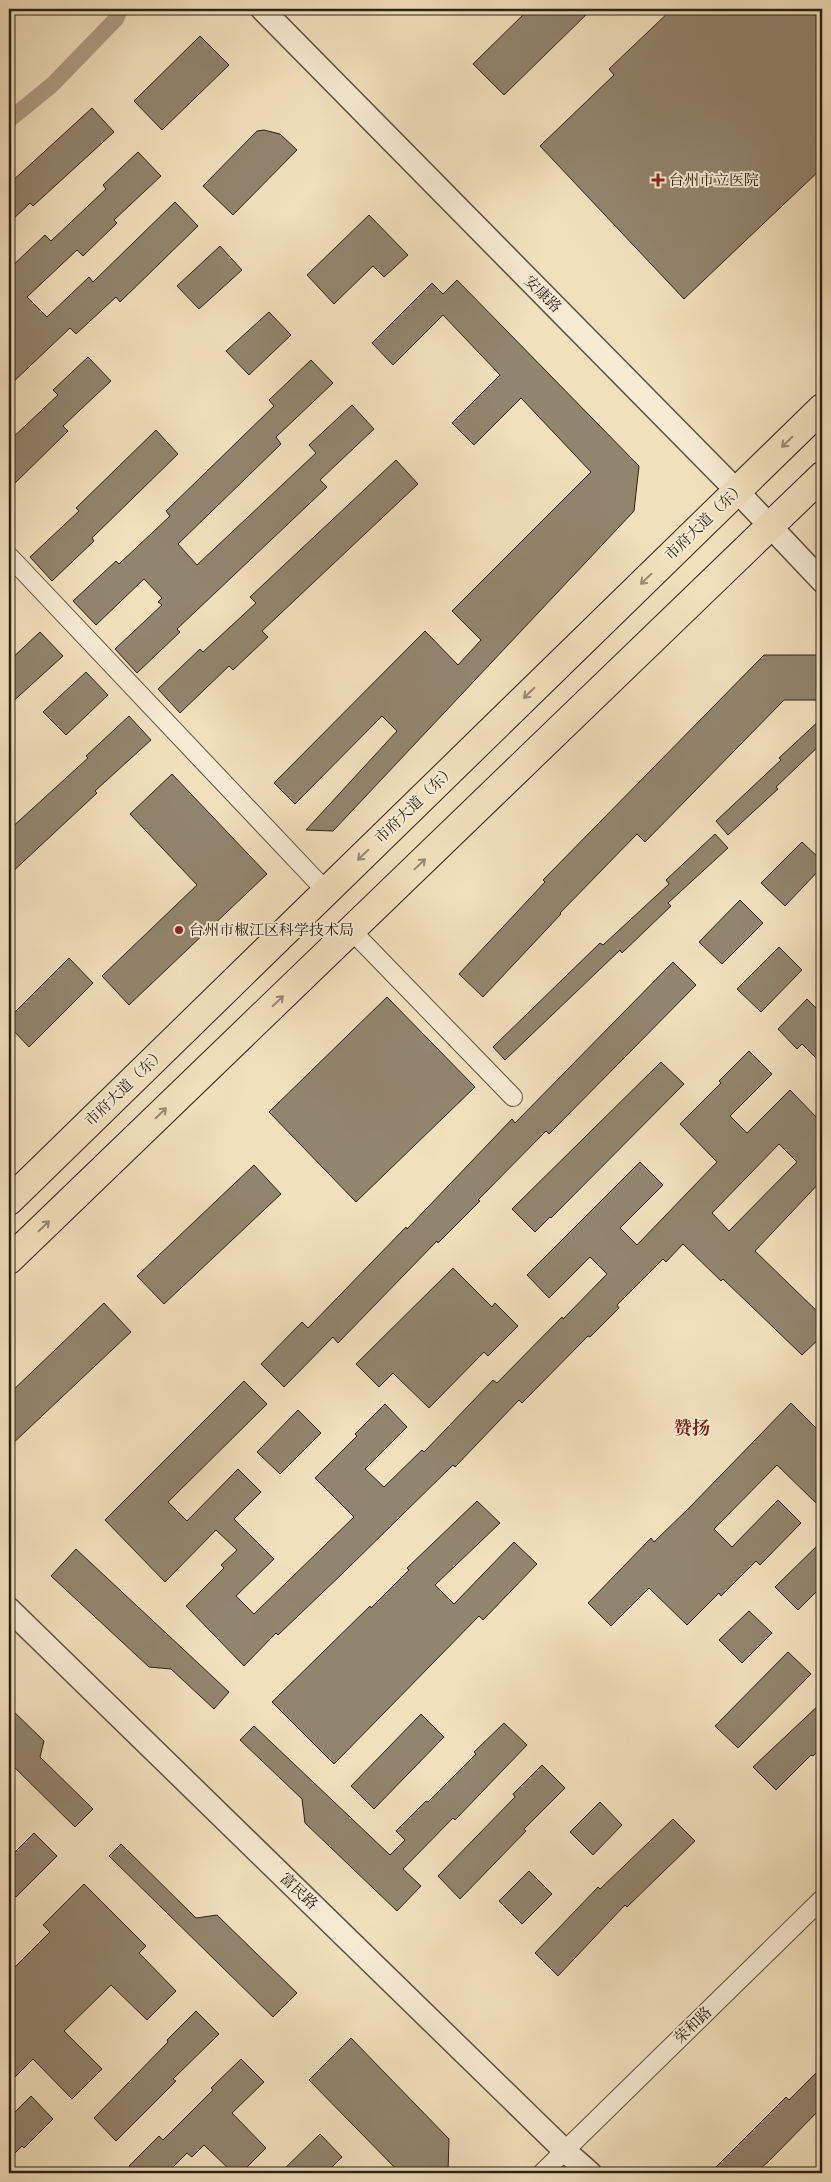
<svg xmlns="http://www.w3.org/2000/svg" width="831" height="2182" viewBox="0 0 831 2182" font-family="Vollkorn,'Noto Serif SC',serif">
<rect width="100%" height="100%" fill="#f2e0bd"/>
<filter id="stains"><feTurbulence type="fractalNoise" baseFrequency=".004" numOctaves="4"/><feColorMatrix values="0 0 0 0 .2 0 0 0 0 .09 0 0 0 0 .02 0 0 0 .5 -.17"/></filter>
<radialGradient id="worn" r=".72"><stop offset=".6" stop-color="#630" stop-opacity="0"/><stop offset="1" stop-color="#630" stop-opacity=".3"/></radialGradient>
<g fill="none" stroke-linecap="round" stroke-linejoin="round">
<!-- canal -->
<path stroke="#ae9f85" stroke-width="16" d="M9,120L52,85L116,19L120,9"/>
</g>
<!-- building -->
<path fill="#92856e" stroke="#2b2218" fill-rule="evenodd" d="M529,9H592L504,95L473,64Z
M672,9H822V168L684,299L540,146L614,75L609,69Z
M200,36L229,65L162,130L134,101Z
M92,108L114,132L33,206L30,203L9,223V184Z
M264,130L280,134L297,150L233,215L203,186L257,131Z
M138,152L161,176L114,220L117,223L83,256L77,250L27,297L47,317L89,277L93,282L175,202L198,226L120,302L116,297L76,334L70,328L9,386V269L45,235L51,241L106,189L103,185Z
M369,215L408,255L384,277L373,266L334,304L307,275Z
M220,246L242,270L199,309L177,286Z
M457,280L639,466L634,511L333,831L306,830L397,731L382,716L295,804L274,783L425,631L458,665L481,640L452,611L591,472L521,398L474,445L452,423L500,375L443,315L393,365L372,343L432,283L443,294Z
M269,312L291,335L249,375L226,351Z
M88,357L111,381L63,426L68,431L9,489V441L58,395L53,390Z
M311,360L333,383L276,437L281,444L178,544L197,565L316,453L309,445L352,405L374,429L320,480L327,487L177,629L180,632L137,673L115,649L162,605L158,602L162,598L144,579L96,625L73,601L116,561L119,564L170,516L166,511L274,406L269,400Z
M156,430L178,454L92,538L94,541L52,581L30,557L79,511L76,508Z
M396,460L418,484L262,631L268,637L233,670L229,666L180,713L158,689L200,649L203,652L256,603L250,597Z
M40,632L63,656L9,705V661Z
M764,655H822V700H784L645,842L637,834L560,913L561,914L483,997L459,974L545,882L543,880Z
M86,672L108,695L66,735L43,712Z
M129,716L151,740L95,791L97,793L9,875V830L88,758L86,756Z
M822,718V743L776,787L778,789L728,835L716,821L781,760L779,758Z
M172,774L267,874L129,1005L102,976L197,885L130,814Z
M715,834L728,848L668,903L671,906L622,953L620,950L505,1060L493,1047L600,943L603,945L669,884L666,880Z
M802,842L822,861V867L785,906L761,883Z
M740,900L763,923L722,964L699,942Z
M779,947L802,970L761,1012L737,989Z
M69,958L93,983L29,1047L9,1026V1018Z
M673,962L696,985L549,1134L546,1131L478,1200L480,1201L438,1243L437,1241L338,1343L333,1337L284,1387L261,1364L302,1322L308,1328L406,1227L407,1229L512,1119L515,1123Z
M387,997L475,1087L356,1202L269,1112Z
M807,999L822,1014V1064L802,1044L797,1049L778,1029Z
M749,1051L772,1074L730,1116L747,1133L790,1090L822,1123V1180L755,1251L822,1316V1336L802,1355L723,1279L721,1281L683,1244L666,1262L663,1259L617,1305L619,1308L590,1337L588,1336L522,1403L519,1400L455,1467L453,1465L344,1572L278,1635L276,1633L244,1666L186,1606L224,1568L221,1565L237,1550L216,1530L165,1582L105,1520L244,1381L267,1404L168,1502L187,1521L238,1469L261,1492L234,1519L274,1559L236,1596L254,1614L354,1517L315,1478L357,1436L355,1434L385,1404L407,1427L365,1469L384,1487L422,1450L424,1452L493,1380L497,1383L562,1317L563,1319L607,1274L590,1257L549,1298L527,1275L640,1162L663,1185L620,1228L637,1245L717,1162L680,1124L721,1083L719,1081ZM779,1144L797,1162L729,1231L712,1213Z
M661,1062L684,1084L551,1218L550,1217L535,1232L512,1209Z
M254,1165L281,1194L164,1304L137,1276Z
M453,1268L492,1307L495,1303L518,1326L488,1356L484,1352L429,1408L393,1373L379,1387L356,1364Z
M104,1303L131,1332L9,1447V1394Z
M791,1403L822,1434V1496L816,1503L777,1465L714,1529L732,1547L778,1500L801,1523L760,1565L756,1561L721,1596L719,1593L687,1625L649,1588L611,1626L588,1603L651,1538L654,1542L689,1508Z
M298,1410L321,1433L280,1474L257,1452Z
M477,1501L500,1523L435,1585L454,1604L514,1542L537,1564L483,1620L479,1616L334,1764L272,1702L370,1606L371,1608L409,1570L407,1568Z
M822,1541V1586L798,1610L775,1587Z
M76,1549L229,1692L214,1709L171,1669L149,1667L51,1576Z
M749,1611L772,1633L742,1663L719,1640Z
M788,1652L811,1674L738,1748L715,1726Z
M822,1702V1747L813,1756L811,1755L776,1790L753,1767Z
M9,1707L44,1741L40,1757L93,1809L75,1827L9,1762Z
M421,1714L444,1737L374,1809L351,1786Z
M504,1723L527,1745L455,1820L453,1818L403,1869L421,1886L397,1911L305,1823L302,1799L240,1740L254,1726L390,1855L405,1840L396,1831L426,1801L428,1802L476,1754L474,1752Z
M542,1765L565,1788L524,1829L526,1831L460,1899L438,1876L515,1797L513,1794Z
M600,1802L622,1825L593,1855L570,1832Z
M673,1819L695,1841L627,1907L625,1905L558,1976L535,1953L598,1887L600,1889Z
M34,1833L57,1856L16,1897L9,1891V1858Z
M121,1844L196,1918L217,1915L297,1993L273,2017L109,1856Z
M529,1871L552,1894L522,1924L499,1901Z
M84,1884L146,1946L139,1953L176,1991L147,2020L111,1985L64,2031L102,2069L72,2099L33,2059L9,2083V1973L50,1932L43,1925Z
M196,2011L219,2034L173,2079L176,2081L116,2141L94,2118L168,2042L167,2040Z
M351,2038L449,2139L448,2173H400L309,2080Z
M241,2059L264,2082L232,2113L266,2148L241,2173H233L204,2145L192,2157L187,2153L167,2173H137L129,2166L159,2136L163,2140L213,2090L211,2088Z
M822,2067V2107L768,2162L755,2173H710L786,2097L789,2100Z
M31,2096L53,2119L24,2148L22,2146L9,2159V2118Z
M320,2134L342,2157L326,2173H280Z"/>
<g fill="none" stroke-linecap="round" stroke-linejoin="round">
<defs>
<path id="minor" d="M9,556L326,891
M351,930L513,1097
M542,2173L822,1899"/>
<path id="tertiary" d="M262,9L737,491L822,581
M9,1609L565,2151L590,2173"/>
<path id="primary" d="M9,1201L822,408
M9,1260L822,476"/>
</defs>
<!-- minor casing -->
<use href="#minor" stroke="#5d5241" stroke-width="20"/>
<!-- tertiary casing -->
<use href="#tertiary" stroke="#5d5241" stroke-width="25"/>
<!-- primary casing -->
<use href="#primary" stroke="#2b2218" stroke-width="30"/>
<!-- minor -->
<use href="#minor" stroke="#f7ebd4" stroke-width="18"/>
<!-- tertiary -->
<use href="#tertiary" stroke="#f7ebd4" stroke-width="22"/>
<!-- primary -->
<use href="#primary" stroke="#f2e0bd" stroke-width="28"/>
</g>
<!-- one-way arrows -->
<defs><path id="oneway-shaft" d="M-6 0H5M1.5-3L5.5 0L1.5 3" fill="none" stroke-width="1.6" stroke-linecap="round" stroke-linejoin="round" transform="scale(1.25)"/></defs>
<g stroke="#988a73">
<use href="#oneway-shaft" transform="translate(787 442) rotate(136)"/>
<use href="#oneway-shaft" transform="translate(646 579) rotate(136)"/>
<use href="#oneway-shaft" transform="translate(529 693) rotate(136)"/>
<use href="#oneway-shaft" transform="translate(363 855) rotate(136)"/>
<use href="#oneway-shaft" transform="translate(420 864) rotate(-44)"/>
<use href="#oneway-shaft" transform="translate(278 1001) rotate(-44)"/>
<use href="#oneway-shaft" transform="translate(161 1113) rotate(-44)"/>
<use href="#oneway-shaft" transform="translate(44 1226) rotate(-44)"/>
</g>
<!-- markers -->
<g fill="#8f2418" stroke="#f7ebd4" stroke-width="2">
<path d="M655.5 172.5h5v5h5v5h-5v5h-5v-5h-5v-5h5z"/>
<circle cx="179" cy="930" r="5"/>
</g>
<g text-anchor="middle" stroke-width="4" stroke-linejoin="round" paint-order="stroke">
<!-- poi labels -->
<g font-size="15" fill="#2b2218" stroke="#f7ebd4" text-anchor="start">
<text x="669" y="185">台州市立医院</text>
<text x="189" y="935">台州市椒江区科学技术局</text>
</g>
<!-- street labels -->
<g font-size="15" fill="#2b2218" stroke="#f7ebd4">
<text transform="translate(543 294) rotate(45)" y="5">安康路</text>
<text transform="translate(705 521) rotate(-44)" y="5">市府大道（东）</text>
<text transform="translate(415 804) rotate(-44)" y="5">市府大道（东）</text>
<text transform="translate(125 1087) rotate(-44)" y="5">市府大道（东）</text>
<text transform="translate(299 1891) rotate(44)" y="5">富民路</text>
<text transform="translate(693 2025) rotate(-44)" y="5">荣和路</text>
</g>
<!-- quarter labels -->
<g font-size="18" font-weight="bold" fill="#7a1f14" stroke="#f7ebd4">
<text x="692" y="1434">赞扬</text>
</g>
</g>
<!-- margin -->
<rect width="831" height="2182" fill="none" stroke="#f2e0bd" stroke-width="30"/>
<rect x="10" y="10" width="811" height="2162" fill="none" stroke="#2b2218" stroke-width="2.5"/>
<rect x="15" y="15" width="801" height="2152" fill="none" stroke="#2b2218"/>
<rect width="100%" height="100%" filter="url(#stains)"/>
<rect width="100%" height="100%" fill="url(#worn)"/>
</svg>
